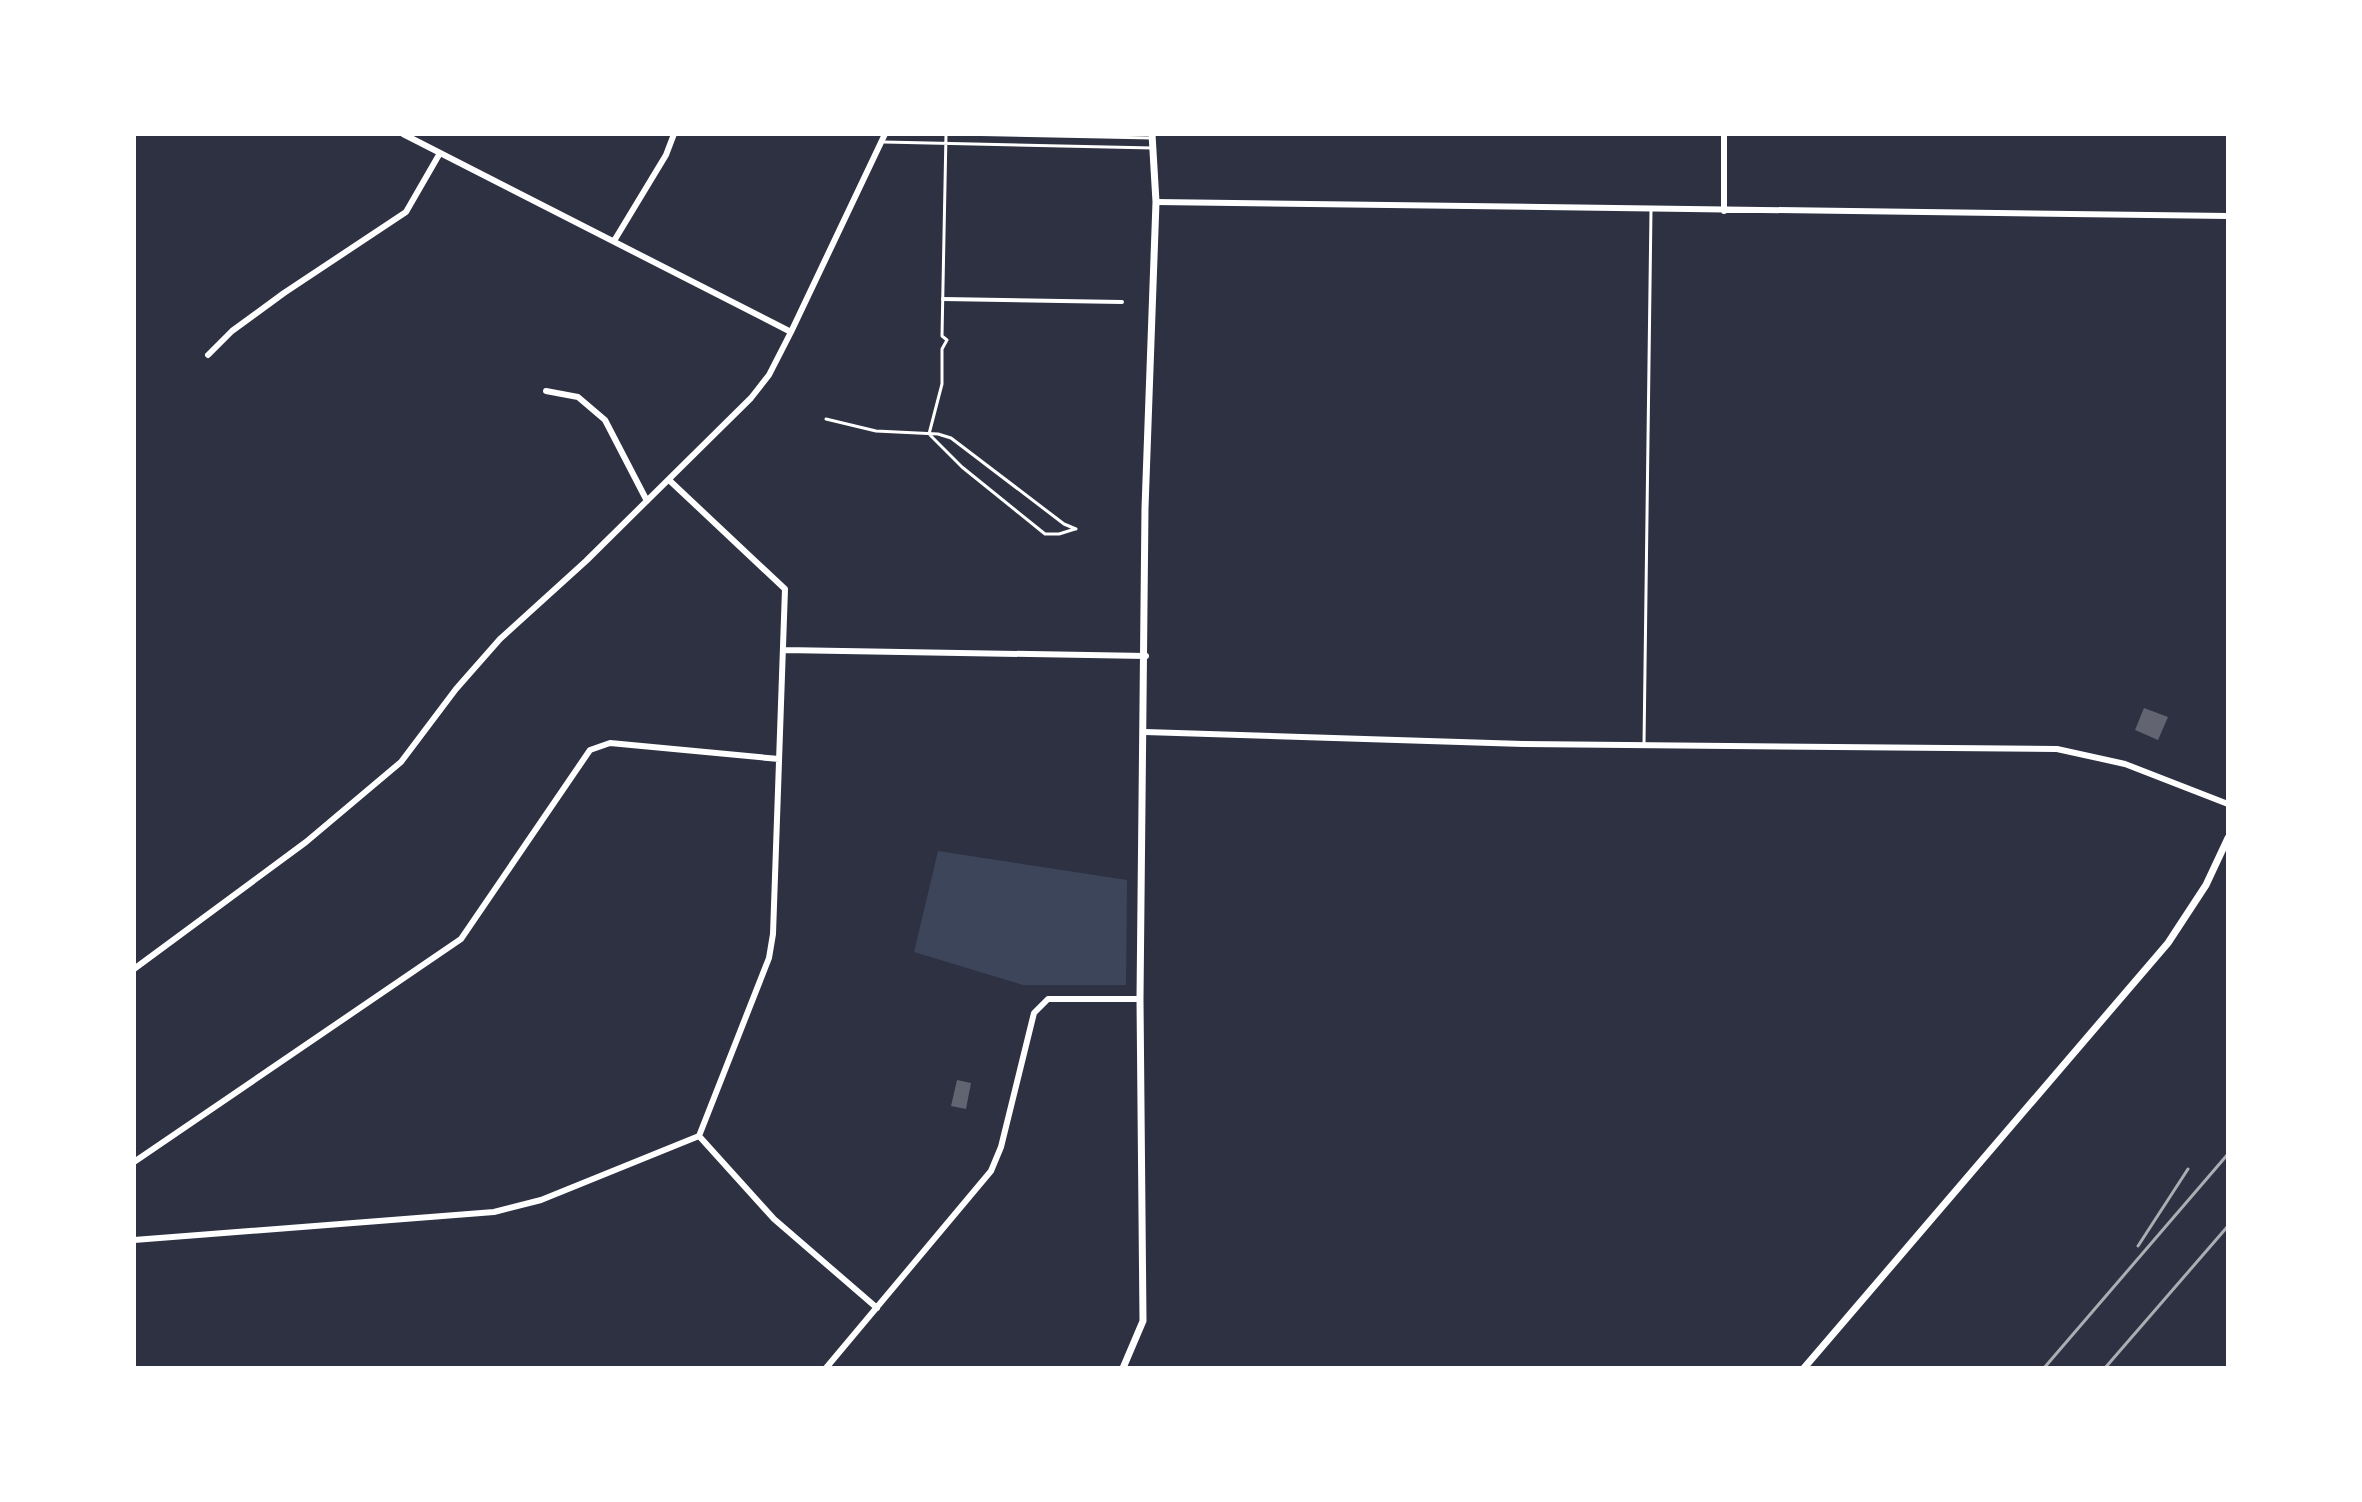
<svg xmlns="http://www.w3.org/2000/svg" width="2362" height="1502" viewBox="0 0 2362 1502" font-family="Roboto,sans-serif">
<rect width="100%" height="100%" fill="#2d3142"/>
<!-- green -->
<path fill="#3c4559" d="M938,851L1127,880L1126,985H1023L914,952Z"/>
<!-- building -->
<path fill="#626471" d="M2144,708L2168,717L2158,740L2135,730Z
M957,1080L971,1083L966,1109L951,1106Z"/>
<g fill="none" stroke-linecap="round" stroke-linejoin="round">
<!-- service -->
<path stroke="#fff" stroke-width="3" d="M956,134L1152,138
M884,142L1153,148
M826,419L876,431L938,434L951,438L1064,524L1076,529
M929,434L942,384V349L947,340L942,336L946,134
M929,434L962,467L1045,534H1059L1075,529
M1644,745L1651,210"/>
<!-- pedestrian -->
<path stroke="#fff" stroke-width="4" d="M943,299L1122,302"/>
<!-- minor -->
<path stroke="#fff" stroke-width="6" d="M403,134L791,332
M1156,202L2228,216
M1724,211V134
M614,241L666,155L674,134
M208,355L232,331L284,293L406,212L440,153
M546,391L578,397L605,420L647,501
M784,650L1146,656
M1145,732L1523,744L2057,749L2125,764L2228,804
M134,969L306,842L401,762L456,689L500,639L586,561L751,398L769,375L791,332L885,134
M699,1136L774,1219L877,1308
M134,1162L461,939L590,750L610,743L779,759
M134,1240L494,1212L541,1200L699,1136L769,958L773,934L785,589L669,480
M826,1368L991,1171L1001,1147L1034,1013L1048,999H1140"/>
<!-- tertiary -->
<path stroke="#fff" stroke-width="7" d="M1123,1368L1143,1321L1140,999L1145,508L1156,202L1152,134
M1804,1368L2168,943L2206,885L2228,838"/>
<!-- rail -->
<path stroke="#abadb3" stroke-width="3" d="M2138,1246L2188,1169
M2044,1368L2228,1154
M2105,1368L2228,1226"/>
</g>
<!-- border -->
<rect width="2362" height="1502" fill="none" stroke="#ffffff" stroke-width="272"/>
</svg>
